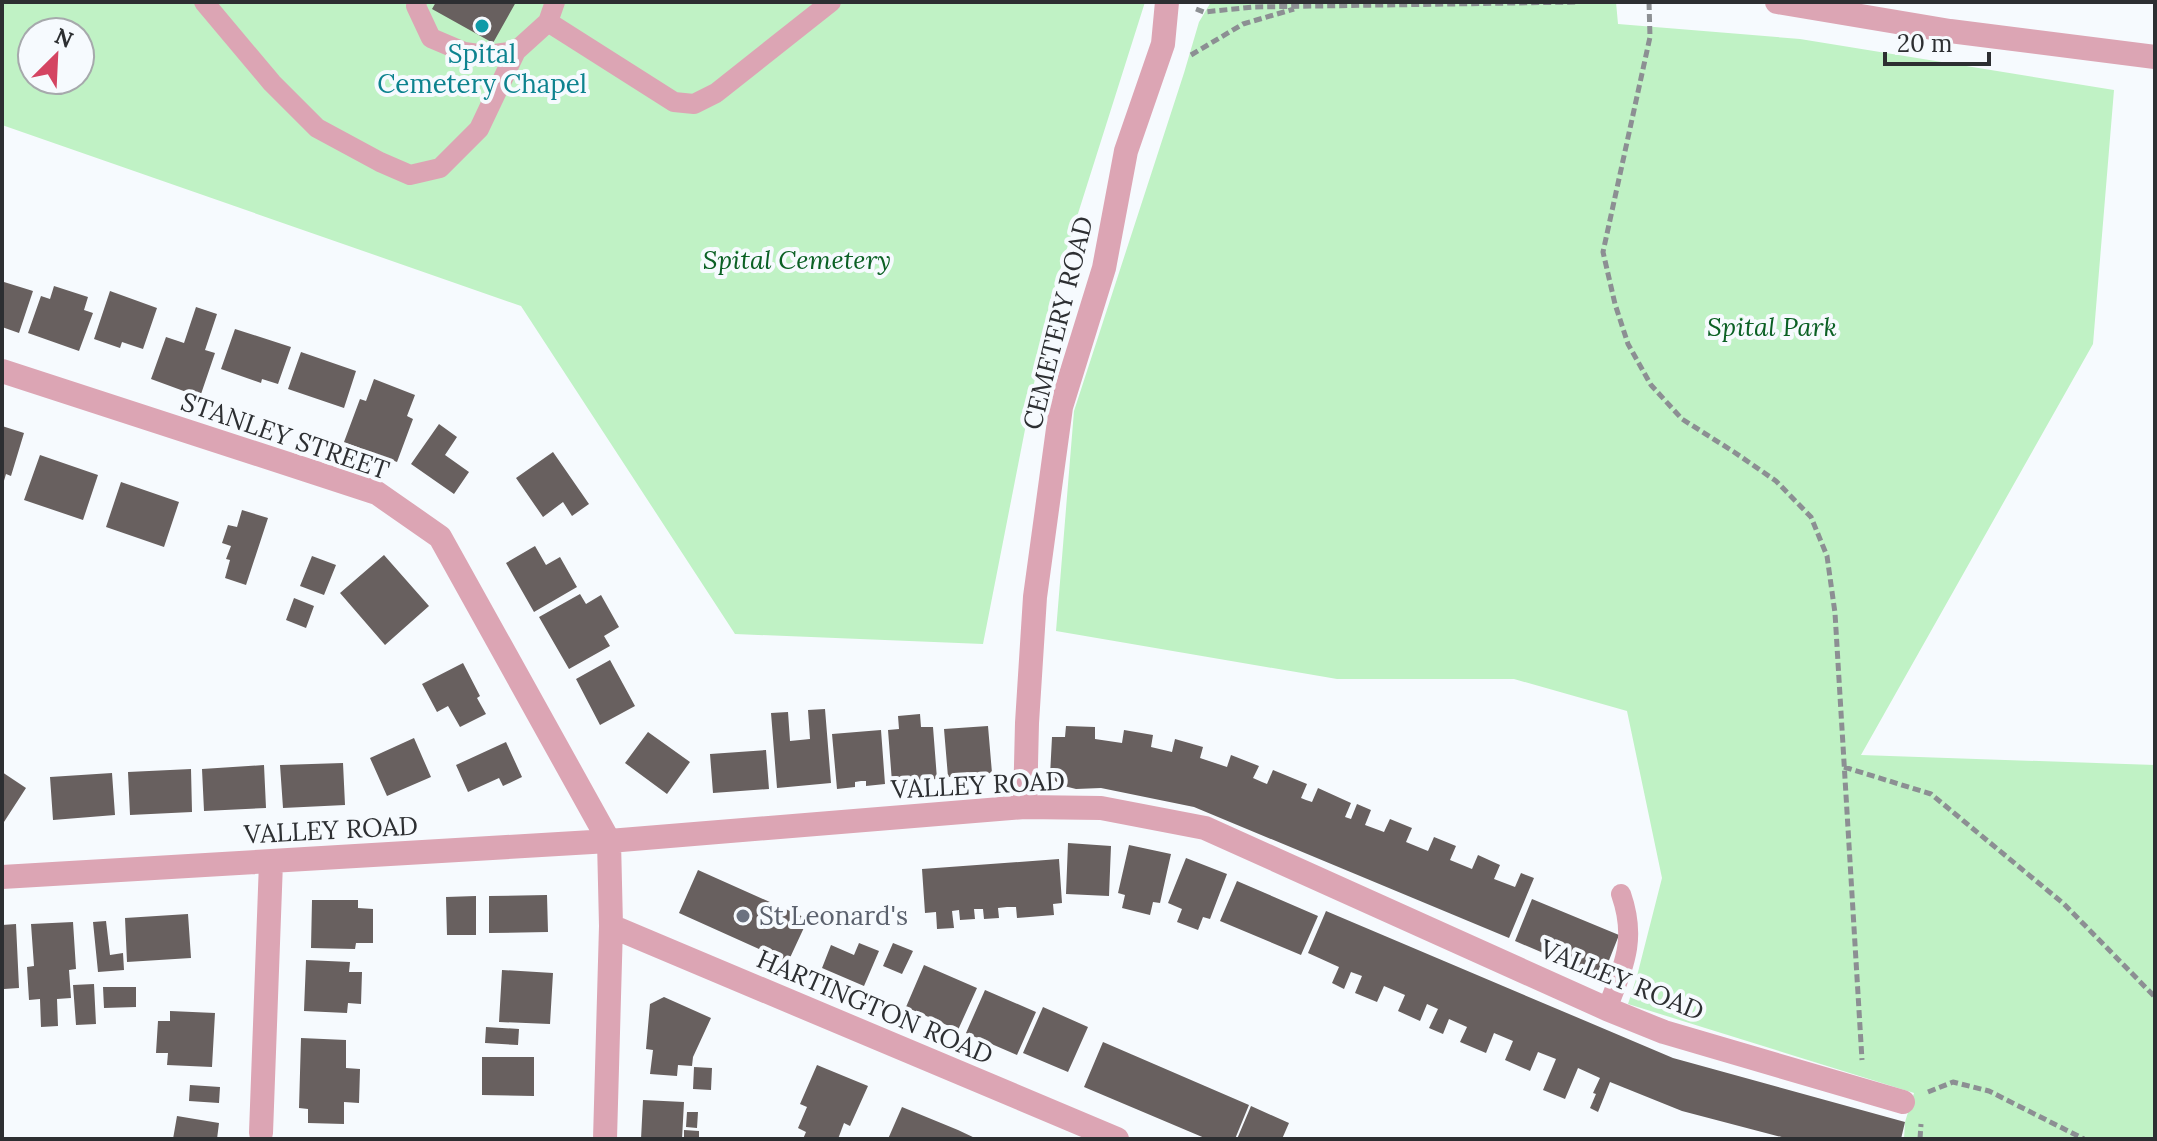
<svg xmlns="http://www.w3.org/2000/svg" width="2157" height="1141" viewBox="0 0 2157 1141" font-family="Lora,serif">
<rect width="100%" height="100%" fill="#f6fafe"/>
<!-- green -->
<path fill="#c0f2c5" fill-rule="evenodd" d="M2,2H1145L1050,302L983,644L735,634L521,306L2,125ZM32,32H80V80H32Z
M1211,2H1616L1618,24L1800,39L2114,90L2093,344L1861,755L2155,765V1139H1904L1905,1122L1914,1093L1628,1004L1637,976L1662,878L1627,711L1514,679H1337L1056,631L1074,411L1184,73L1199,22Z"/>
<!-- building -->
<path fill="#68605f" d="M436,2H516L493,43L432,9Z
M4,282L33,291L19,333L2,327V287Z
M54,286L88,297L84,310L93,313L79,351L28,333L41,296L50,299Z
M110,291L157,308L143,349L122,342L120,348L94,339Z
M196,307L217,314L205,350L215,353L200,397L151,379L166,337L184,343Z
M235,329L291,347L278,384L262,379L261,383L221,369Z
M301,352L356,371L344,408L288,389Z
M374,379L415,395L407,416L413,419L397,462L344,442L360,399L366,401Z
M439,424L457,437L445,455L469,472L454,494L411,464Z
M2,426L24,433L11,476L6,474L3,484Z
M553,452L589,504L572,516L563,502L543,517L516,478Z
M40,455L98,475L83,520L24,500Z
M121,482L179,502L164,547L106,527Z
M242,510L268,518L246,585L225,578L230,560L226,559L231,546L222,543L228,525L237,527Z
M535,546L546,565L560,557L577,587L534,612L506,563Z
M384,555L429,606L385,645L340,593Z
M312,556L336,565L324,595L300,586Z
M580,594L586,604L601,595L619,627L604,636L610,646L569,669L539,617Z
M294,598L314,606L306,628L286,620Z
M610,660L635,706L600,725L576,679Z
M463,663L480,696L477,698L486,714L460,727L448,706L437,712L422,684Z
M825,709L831,783L777,788L771,713L788,712L790,741L810,739L808,710Z
M920,714L921,727H933L937,779L892,782L888,730L899,729L898,716Z
M988,726L992,773L948,777L944,729Z
M1066,726L1095,727V739L1122,743L1124,730L1153,735L1151,747L1172,752L1175,739L1203,747L1200,758L1227,767L1231,755L1259,766L1253,778L1262,782L1267,784L1273,770L1307,784L1301,798L1306,800L1312,802L1318,788L1351,803L1345,817L1351,819L1357,804L1371,810L1365,825L1384,832L1390,819L1412,828L1406,842L1428,851L1434,837L1456,846L1450,860L1472,869L1478,855L1500,865L1494,879L1515,887L1521,873L1534,878L1509,938L1194,807L1101,788L1076,789L1060,785L1050,776L1052,737H1065Z
M881,730L885,784L866,786V781H861L855,782V787L837,789L832,734Z
M648,732L690,762L667,794L625,763Z
M414,738L431,777L387,796L370,758Z
M506,742L522,777L503,786L499,778L468,792L456,765Z
M766,750L769,789L713,793L710,754Z
M343,763L345,805L283,808L280,765Z
M264,765L266,808L204,811L202,769Z
M191,769L192,812L130,815L128,772Z
M2,772L26,788L2,825Z
M112,773L115,815L53,820L50,777Z
M1068,843L1111,846L1109,896L1066,894Z
M1129,845L1171,854L1160,903L1153,902L1150,915L1122,908L1125,895L1118,893Z
M1186,858L1227,874L1210,919L1203,917L1198,930L1177,922L1182,909L1168,903Z
M1059,859L1062,903L1053,904L1054,915L1017,918L1016,907H1007L998,908L999,918L984,919L983,909H974L975,919L960,920L959,910L952,911L954,928L937,929L936,912L925,913L922,869Z
M698,870L808,919L788,962L679,913Z
M1237,881L1318,916L1301,955L1220,921Z
M547,895L548,932L489,933V896Z
M476,896V935H447L446,897Z
M1532,899L1619,935L1602,978L1515,941Z
M312,900H358V908L373,909V943H356L355,949L311,948Z
M1326,911L1673,1058L1905,1122L1901,1139H1789L1682,1111L1610,1082L1598,1112L1590,1108L1596,1094L1593,1093L1600,1078L1578,1068L1565,1099L1543,1090L1556,1059L1538,1052L1530,1071L1505,1060L1513,1041L1494,1033L1486,1053L1460,1042L1467,1027L1449,1019L1443,1034L1429,1028L1438,1009L1427,1004L1420,1021L1398,1011L1405,995L1384,986L1377,1002L1355,993L1362,976L1351,972L1344,989L1332,983L1339,967L1308,953Z
M188,914L191,958L127,962L125,918Z
M106,921L110,955L123,953L124,970L98,972L93,922Z
M73,922L76,969L69,970L71,998L57,999L58,1026L41,1027L40,999L29,1000L27,967L34,966L31,924Z
M16,924L19,988L4,989L2,974V925Z
M859,943L879,951L864,986L822,968L831,945L854,955Z
M893,943L913,951L902,974L883,966Z
M306,960L350,962L349,972H362L361,1004L348,1003L347,1013L304,1011Z
M924,965L977,988L958,1030L906,1007Z
M502,970L553,973L550,1024L499,1022Z
M94,984L96,1024L76,1025L73,985Z
M103,987H136V1007L104,1008Z
M985,990L1036,1012L1017,1055L966,1033Z
M664,997L711,1018L693,1057L692,1066L678,1065L677,1076L650,1074L653,1050L646,1049L650,1004Z
M1043,1007L1088,1027L1068,1072L1023,1053Z
M170,1011L215,1013L212,1067L167,1065L168,1053H156L158,1021H170Z
M486,1027L519,1029L518,1045L485,1043Z
M301,1038L346,1040V1068L360,1069L359,1103L344,1102V1124L308,1123V1109L299,1108Z
M1103,1042L1249,1105L1235,1139H1207L1084,1087Z
M482,1057H534V1096L482,1095Z
M817,1065L868,1086L850,1126L844,1123L838,1139H803L806,1132L798,1128L807,1107L800,1104Z
M694,1067L712,1068L711,1090L693,1089Z
M190,1085L220,1087L219,1103L189,1101Z
M643,1100L684,1102L682,1139H641Z
M1251,1106L1289,1123L1282,1139H1237Z
M902,1107L958,1130L977,1139H888Z
M687,1112H698L697,1128L686,1127Z
M177,1116L219,1123L217,1139H173Z
M684,1130L699,1131V1139H684Z"/>
<g fill="none" stroke-linecap="round" stroke-linejoin="round">
<!-- path -->
<path stroke="#8c8f93" stroke-width="5" stroke-dasharray="8 4" stroke-linecap="butt" d="M1649,2L1650,37L1603,252L1615,304L1628,344L1651,385L1682,419L1734,452L1776,481L1811,517L1827,556L1835,613L1862,1060
M1196,9L1204,12L1253,7L1578,2
M1191,55L1243,24L1294,9
M1844,767L1931,794L2064,904L2155,997
M1928,1092L1953,1082L1989,1091L2084,1139
M1920,1139L1921,1124"/>
<!-- lane -->
<path stroke="#dca5b4" stroke-width="20" d="M204,2L272,83L317,128L380,162L410,175L440,168L479,129L516,51
M417,2L416,6L431,38L464,52L487,55L516,51L548,22L555,2
M548,22L674,102L694,104L716,93L831,2
M1607,1009C1624,965 1637,940 1621,894"/>
<!-- street -->
<path stroke="#dca5b4" stroke-width="24" d="M1777,2L1950,31L2155,57
M2,371L377,493L440,537L609,841L611,926L605,1139
M1025,807L1027,723L1035,597L1061,407L1104,268L1126,151L1163,44L1167,2
M2,877L609,841L1025,807L1101,808L1205,828L1607,1009L1664,1032L1903,1102
M611,926L1117,1139
M261,1133L271,862"/>
</g>
<!-- markers -->
<circle fill="#0f9aa8" stroke="#f6fafe" stroke-width="3" cx="482" cy="26" r="8"/>
<circle fill="#6b7280" stroke="#f6fafe" stroke-width="3" cx="743" cy="916" r="8"/>
<g text-anchor="middle" stroke-width="8" stroke-linejoin="round" paint-order="stroke">
<!-- culture labels -->
<g font-size="26" fill="#0d838f" stroke="#f6fafe">
<text x="482" y="63">Spital<tspan x="482" dy="30">Cemetery Chapel</tspan></text>
</g>
<!-- park labels -->
<g font-size="26" font-style="italic" fill="#0b6024" stroke="#f6fafe">
<text x="797" y="269">Spital Cemetery</text>
<text x="1772" y="336">Spital Park</text>
</g>
<!-- street labels -->
<g font-size="26" fill="#2d2f32" stroke="#f6fafe">
<text transform="translate(1058 323) rotate(-76)" y="9">CEMETERY ROAD</text>
<text transform="translate(285 436) rotate(19)" y="9">STANLEY STREET</text>
<text transform="translate(978 785) rotate(-3)" y="9">VALLEY ROAD</text>
<text transform="translate(331 830) rotate(-3)" y="9">VALLEY ROAD</text>
<text transform="translate(1622 980) rotate(22)" y="9">VALLEY ROAD</text>
<text transform="translate(875 1007) rotate(23)" y="9">HARTINGTON ROAD</text>
</g>
<!-- worship labels -->
<g font-size="26" fill="#5b616d" stroke="#f6fafe" text-anchor="start">
<text x="759" y="925">St Leonard's</text>
</g>
</g>
<!-- border -->
<rect width="2157" height="1141" fill="none" stroke="#2d2f32" stroke-width="8"/>
<!-- north arrow -->
<g transform="translate(56 56) rotate(24)"><circle r="38" fill="#f6fafe" stroke="#a6a9ac" stroke-width="2"/>
<path d="M0-6L14 30L0 20L-14 30Z" fill="#d44462"/>
<text y="-12" font-size="22" font-weight="bold" text-anchor="middle" fill="#2d2f32">N</text>
</g>
<!-- scale -->
<path d="M1885 52v12h104v-12" fill="none" stroke="#2d2f32" stroke-width="4"/>
<text x="1897" y="52" font-size="24" fill="#2d2f32" stroke="#f6fafe" stroke-width="6" paint-order="stroke">20 m</text>
</svg>
